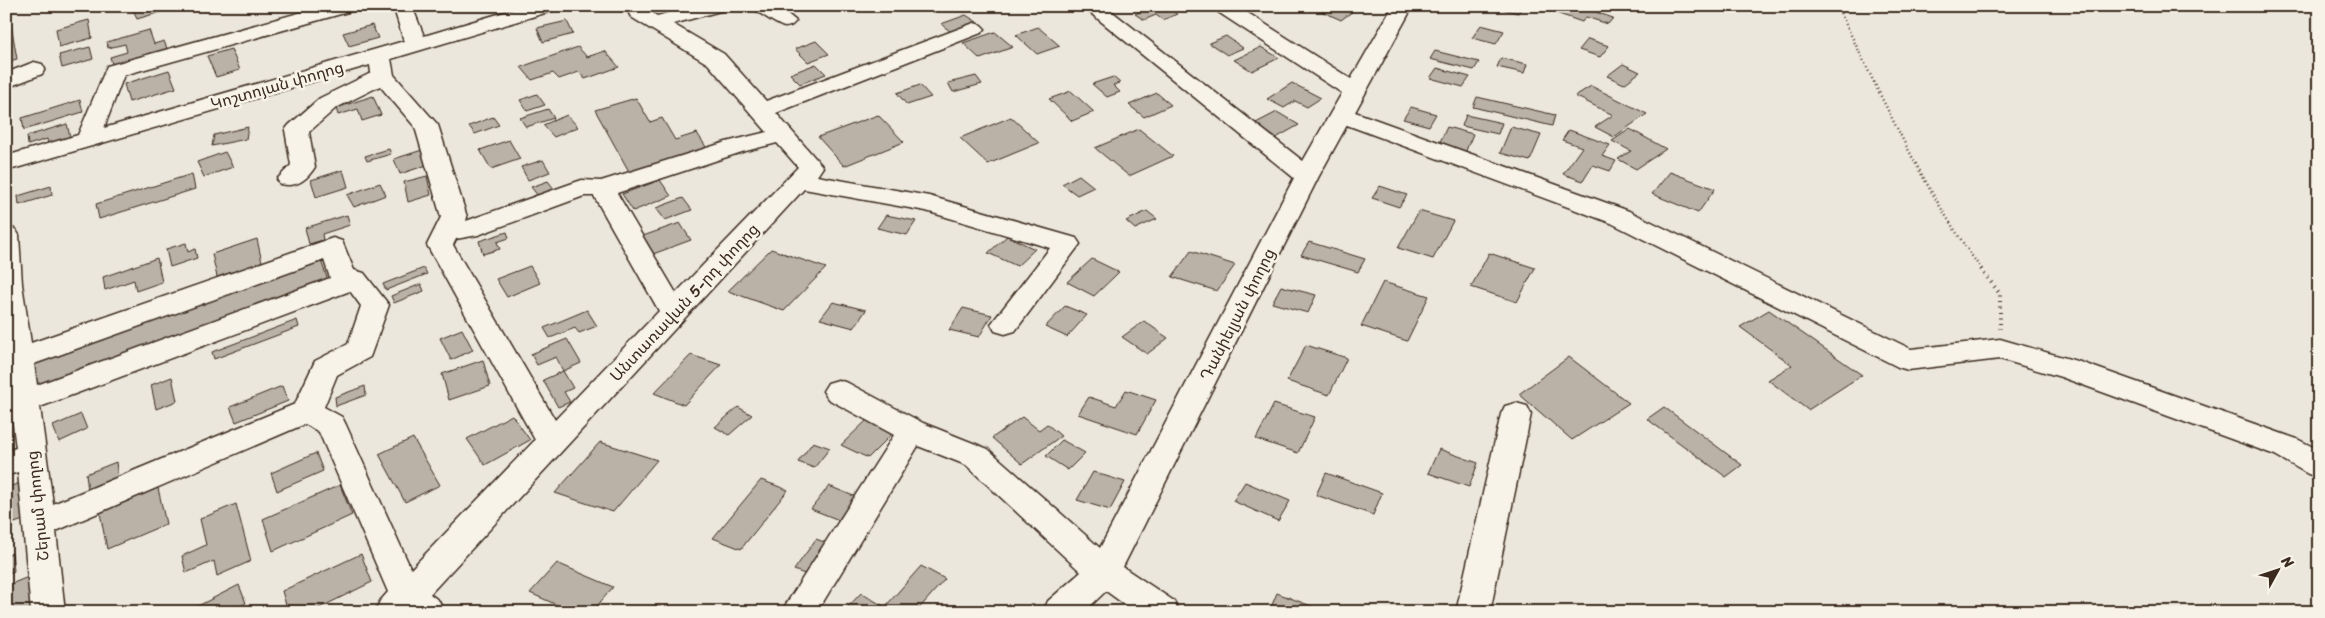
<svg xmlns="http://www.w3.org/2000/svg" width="2325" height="618" viewBox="0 0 2325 618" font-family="Sriracha,'Noto Sans Armenian',sans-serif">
<rect width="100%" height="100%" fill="#ece7dc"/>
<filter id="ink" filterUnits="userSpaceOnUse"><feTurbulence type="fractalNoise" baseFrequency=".02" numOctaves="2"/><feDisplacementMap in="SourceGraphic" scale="10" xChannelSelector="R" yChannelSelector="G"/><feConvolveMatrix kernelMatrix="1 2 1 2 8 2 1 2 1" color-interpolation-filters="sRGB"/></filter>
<g filter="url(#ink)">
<!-- building -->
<path fill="#bab2a7" stroke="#3b2a1e" d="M132,6H173L174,8L137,19Z
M1152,6H1165L1177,14L1163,20L1156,15L1144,20L1135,14Z
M1328,6H1340L1353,11L1341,20L1321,11Z
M1490,6H1523L1518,13Z
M1562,6H1593L1590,10L1613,18L1608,24L1586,17L1582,22L1556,13Z
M966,15L977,22L951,32L941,24Z
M89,20L92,38L59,47L56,29Z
M567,21L573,34L543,42L537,28Z
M11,24L17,59L6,62V25Z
M372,25L378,38L349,46L343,33Z
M1481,25L1504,31L1496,44L1472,38Z
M1038,27L1060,46L1037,54L1016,35Z
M149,30L154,44L164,41L168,51L113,67L110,57L127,52L125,44L108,48L107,42Z
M995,32L1013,47L980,59L963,43Z
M1226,36L1243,48L1227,55L1209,43Z
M1588,39L1609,46L1600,57L1579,50Z
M816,41L829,54L808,62L795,49Z
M90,47L93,59L62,68L59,55Z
M578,47L587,57L605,51L619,67L585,79L579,72L559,79L553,73L532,80L521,67Z
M1261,47L1279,58L1252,71L1234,60Z
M231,49L240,70L216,77L207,56Z
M1435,51L1479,62L1474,70L1430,59Z
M1501,58L1527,64L1524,73L1497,67Z
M816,64L826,74L800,84L790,74Z
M1623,64L1640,72L1624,84L1607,76Z
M1437,68L1470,77L1463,87L1430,78Z
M169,70L176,88L129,102L124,84Z
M976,76L982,84L953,92L948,83Z
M1113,77L1120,83L1113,85L1120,92L1107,97L1092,84Z
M1292,83L1321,98L1307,107L1295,101L1284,108L1267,99Z
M920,85L931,97L907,105L897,93Z
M1591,86L1647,114L1614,137L1595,127L1613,115L1575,96Z
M1071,91L1094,112L1072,121L1049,99Z
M1157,93L1171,105L1144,117L1129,105Z
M537,94L545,105L527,111L520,100Z
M373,96L381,115L362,121L358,109L338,115L336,108Z
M1477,97L1555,115L1552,126L1473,107Z
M636,98L650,122L662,118L675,140L697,133L708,150L631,175L595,110Z
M80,100L83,112L24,130L22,118Z
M1411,107L1436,114L1429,126L1403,119Z
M548,109L554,118L526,127L520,118Z
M1277,112L1299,125L1276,138L1254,124Z
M567,115L578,127L554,137L543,125Z
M878,115L904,142L844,166L818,137Z
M1466,115L1502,123L1498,134L1462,126Z
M493,117L499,125L475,134L469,126Z
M1011,117L1039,143L988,164L960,138Z
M67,124L71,141L49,148L47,139L28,145L27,136Z
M248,127L246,139L212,146L214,135Z
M1447,127L1473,134L1465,153L1438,146Z
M1511,127L1541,135L1530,161L1500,153Z
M1139,129L1173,156L1129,176L1095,148Z
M1630,129L1666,149L1636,169L1618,159L1631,151L1612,141Z
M1569,130L1610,145L1602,156L1616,161L1610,171L1593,165L1583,181L1563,174L1582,147L1562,140Z
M509,140L520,159L491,169L480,150Z
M389,149L391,154L367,161L365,156Z
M422,150L427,165L400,174L394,159Z
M225,152L233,167L204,177L197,162Z
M543,160L550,172L528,180L521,167Z
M343,170L348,187L316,197L311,180Z
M1670,172L1715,189L1698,213L1652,194Z
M192,174L195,189L99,219L96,204Z
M1079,175L1094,187L1077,195L1062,184Z
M427,176L431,195L408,202L404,182Z
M660,180L671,196L633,211L622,194Z
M548,181L555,190L542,201L531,187Z
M380,183L386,195L354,207L347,195Z
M51,186L52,195L19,205L18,196Z
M1380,186L1407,195L1399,207L1372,198Z
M683,198L692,210L665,220L656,208Z
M1147,211L1157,219L1135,229L1126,221Z
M1419,211L1453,221L1433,259L1398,248Z
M347,215L350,225L322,234L323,240L309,244L305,228Z
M886,215L916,221L907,235L877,228Z
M680,223L691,240L653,254L643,236Z
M507,232L509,238L497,242L500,249L483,254L479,241Z
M1007,236L1035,249L1017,266L988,253Z
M257,239L262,262L217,277L212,254Z
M1309,242L1365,259L1358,272L1301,255Z
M186,243L188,252L195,249L197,258L170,267L166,249Z
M771,249L826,268L784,311L728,291Z
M1191,251L1235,265L1217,291L1172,277Z
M1489,253L1535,268L1517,302L1471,287Z
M319,255L329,283L27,391L25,358Z
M157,258L162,282L136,291L134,280L105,290L103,277Z
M1092,259L1119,272L1094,296L1067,282Z
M530,266L540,283L507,297L496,279Z
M424,268L427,274L386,290L383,284Z
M1383,282L1429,296L1407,341L1361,326Z
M421,284L424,291L394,303L391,296Z
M1281,286L1316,295L1308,313L1272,303Z
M833,302L866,310L854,328L820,319Z
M1065,306L1087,315L1067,337L1045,327Z
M963,308L992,315L979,337L949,330Z
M587,310L597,326L579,333L575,328L550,338L544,328Z
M1769,310L1862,375L1808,410L1768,380L1792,365L1740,327Z
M297,320L299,327L214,359L212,352Z
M1144,321L1168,338L1147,354L1122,337Z
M462,329L473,350L451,360L440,338Z
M567,339L581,363L563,371L556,357L537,365L531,354Z
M1306,345L1347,358L1329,395L1287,381Z
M691,355L721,365L684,405L654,393Z
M1569,357L1629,403L1572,440L1519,394Z
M483,360L490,386L449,400L442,374Z
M563,371L573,388L564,392L570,402L558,407L543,380Z
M172,377L177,401L156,409L151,385Z
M282,386L288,401L236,422L230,407Z
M365,386L366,395L336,406L335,397Z
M1126,390L1156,400L1137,434L1078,414L1089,397L1116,406Z
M1274,404L1315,417L1298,453L1256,439Z
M738,407L752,415L729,435L715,427Z
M1664,407L1742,465L1726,477L1647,419Z
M81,414L87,429L59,442L53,426Z
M512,415L530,440L485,465L467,439Z
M1022,417L1039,430L1047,424L1061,436L1022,464L992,438Z
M868,419L894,432L868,458L841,445Z
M413,438L440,485L405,502L379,454Z
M1062,440L1085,453L1068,470L1046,456Z
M600,442L657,460L613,512L555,493Z
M813,442L830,448L814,468L798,462Z
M1439,449L1478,463L1469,487L1428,473Z
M316,453L323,471L277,491L271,473Z
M116,462L118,479L88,491L86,474Z
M1093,472L1125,482L1110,510L1077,500Z
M1326,473L1382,493L1373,515L1316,495Z
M761,480L788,490L741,549L713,538Z
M25,481L26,519L6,526V488Z
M1245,482L1290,501L1278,521L1233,501Z
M340,485L352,515L273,551L263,519Z
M829,486L856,497L839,520L811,509Z
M158,488L166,524L107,549L100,513Z
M236,504L251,561L217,576L214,561L186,573L182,556L206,545L200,519Z
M816,539L832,545L810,576L794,570Z
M12,553L14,571L6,574V556Z
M361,554L372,582L311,612H288L282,591Z
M557,563L613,587L592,612H573L530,593Z
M921,566L945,579L916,612H853L847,608L861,593L885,607Z
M33,575L37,612H6V586Z
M239,585L246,603L228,612H193L192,609Z
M1277,593L1327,612H1269Z
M654,605L678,612H649Z"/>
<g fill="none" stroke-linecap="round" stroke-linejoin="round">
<defs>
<path id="minor" d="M324,6H358L355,10L124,75L104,128L404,41L395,12L390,6H412L424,36L525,6H558L555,10L391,59L394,75L438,125L467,217L466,221L573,183L582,180L601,181L726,142L767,132L708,64L631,17L625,6H645L647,9L657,16L692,6H727L724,10L673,24L724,54L766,101L974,23L981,25L985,29L981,33L776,113L823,167L817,176L929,196L1076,238L1080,244L1015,331L1005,334L995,331L991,324L1050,248L926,211L804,189L430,594L439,601L444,612H375L380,601L388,592L319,432L305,424L56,531L65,612H31L18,472L6,476V451L16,448L6,370V227L15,229L19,235L22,284L31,343L324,241L333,238L342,241L354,270L364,273L389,305L370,357L337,375L324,407L342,417L346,425L411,569L535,440L427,245L441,217L415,127L380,86L336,108L309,132L315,167C307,180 296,188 280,184L277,179L291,165L285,130L289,125L320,98L371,73L370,65L6,171V156L78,135L107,66ZM777,143L798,167L676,293L617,193L742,152ZM584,196H594L659,311L555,420L453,245L456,239L478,235ZM324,260L330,278L37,385L34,364ZM350,291L361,306L348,344L315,361L295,404L53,504L40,407Z
M751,6H778L796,21L792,25C791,26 786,27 785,27C780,27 754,10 751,6Z
M1082,6H1105L1303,161L1342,93L1215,10L1212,6H1237L1351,79L1393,6H1413L1355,112L1629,211L1911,349L2000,339L2080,362L2297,439L2319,450V477L2308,474L2275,455L2061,377L2000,359L1908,370L1898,367L1611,223L1347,125L1319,176L1123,567L1174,601L1179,612H1135L1106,591L1084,612H1043L1048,601L1081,572L966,465L918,446L817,612H781L894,435L828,399L823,391L828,383L838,380L848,383L923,423L988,449L1100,548L1294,178Z
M34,62L42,64L45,69L42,74L6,88V73Z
M1516,403L1527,406L1531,414L1490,612H1456L1501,414L1505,406Z"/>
</defs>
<!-- minor casing -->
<use href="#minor" stroke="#3b2a1e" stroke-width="3"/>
<!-- path-far1 -->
<path stroke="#3b2a1e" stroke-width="2.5" stroke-dasharray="1 3" stroke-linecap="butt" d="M1837,6C1881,96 1923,189 1982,270"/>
<!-- path -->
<path stroke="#3b2a1e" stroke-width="4" stroke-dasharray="1 4.5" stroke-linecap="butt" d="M1981,269L2000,294V329"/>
<!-- minor -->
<use href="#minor" fill="#f7f3e8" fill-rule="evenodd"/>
</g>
</g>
<g text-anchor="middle" stroke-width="5" stroke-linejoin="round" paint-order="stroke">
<!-- street labels -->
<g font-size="16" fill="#3b2a1e" stroke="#f7f3e8">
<text transform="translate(277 85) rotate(-16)" y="6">Կոշտոյան փողոց</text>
<text transform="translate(684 302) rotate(-47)" y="6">Անտառավան 5-րդ փողոց</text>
<text transform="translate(1237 314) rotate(-63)" y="6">Դանիելյան փողոց</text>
<text transform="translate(37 506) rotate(-96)" y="6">Շերամ փողոց</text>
</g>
</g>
<!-- margin -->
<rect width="2325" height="618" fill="none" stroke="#f7f3e8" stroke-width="25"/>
<rect x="12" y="12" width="2300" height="593" fill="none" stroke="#3b2a1e" stroke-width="2" filter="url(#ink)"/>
<!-- north arrow -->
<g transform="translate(2278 570) rotate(50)" stroke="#f7f3e8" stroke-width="4" paint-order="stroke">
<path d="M0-4L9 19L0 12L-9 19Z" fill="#3b2a1e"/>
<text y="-8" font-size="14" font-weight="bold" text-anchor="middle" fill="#3b2a1e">N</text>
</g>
</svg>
